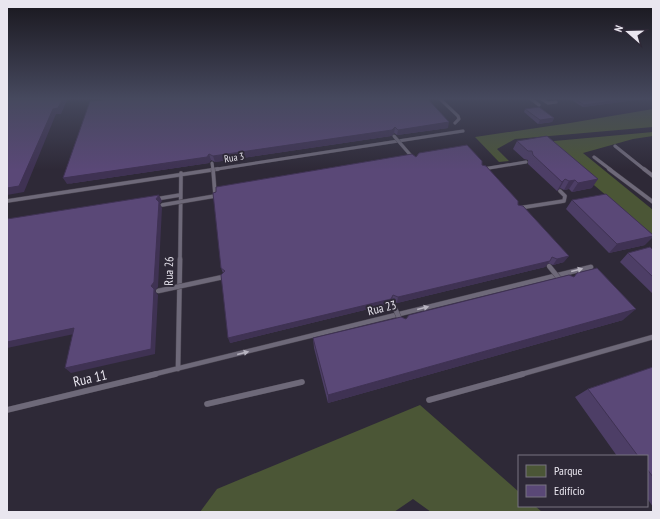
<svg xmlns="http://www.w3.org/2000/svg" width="660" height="519" viewBox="0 0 660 519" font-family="'PT Sans Narrow',sans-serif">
<rect width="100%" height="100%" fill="#2e2937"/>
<!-- green -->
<path fill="#4b5636" d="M653,109V127L515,139L497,149L509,161L499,162L475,137L570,123Z
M653,132V136L633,139L583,153L653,210V235L543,142Z
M420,405L519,492V506H535L542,512H431L413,499L394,512H200L217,489Z"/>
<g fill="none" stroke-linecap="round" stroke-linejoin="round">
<defs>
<path id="lane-far3" d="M439,98L458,116L459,119L455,123
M530,98L539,105
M540,98L548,103L556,102
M615,146L645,170
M594,157L611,170
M483,169L526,162
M211,170L463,131"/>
<path id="lane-far2" d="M483,169H485
M609,169L653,202
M644,169L653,176
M156,199L180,195
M7,201L218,169
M519,208L564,201L565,196L560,191
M180,260L181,173"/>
<path id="lane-far1" d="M178,369L180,259
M151,375L591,267
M519,375L653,337"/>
<path id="lane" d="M429,400L523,374
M207,404L302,382
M7,410L156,374"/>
</defs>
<!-- lane-far3 casing -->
<use href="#lane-far3" stroke="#494450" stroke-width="3.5"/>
<!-- lane-far2 casing -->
<use href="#lane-far2" stroke="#494450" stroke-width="4.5"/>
<!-- lane-far1 casing -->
<use href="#lane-far1" stroke="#494450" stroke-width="5.5"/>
<!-- lane casing -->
<use href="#lane" stroke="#494450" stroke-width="6"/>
<!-- lane-far3 -->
<use href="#lane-far3" stroke="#6e6979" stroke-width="3"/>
<!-- lane-far2 -->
<use href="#lane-far2" stroke="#6e6979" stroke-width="3.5"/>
<!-- lane-far1 -->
<use href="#lane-far1" stroke="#6e6979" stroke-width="4.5"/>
<!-- lane -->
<use href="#lane" stroke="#6e6979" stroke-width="5.5"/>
<defs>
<path id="lane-bridge-far2" d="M394,136L413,158
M212,163L213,170"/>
<path id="lane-bridge-far1" d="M213,169L215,194
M162,205L215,196"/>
<path id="lane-bridge" d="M549,266L562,282
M158,291L223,277
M393,304L401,322"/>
</defs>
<!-- lane-bridge-far2 casing -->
<use href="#lane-bridge-far2" stroke="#494450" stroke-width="3.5" stroke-linecap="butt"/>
<!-- lane-bridge-far1 casing -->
<use href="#lane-bridge-far1" stroke="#494450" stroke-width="4.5" stroke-linecap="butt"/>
<!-- lane-bridge casing -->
<use href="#lane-bridge" stroke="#494450" stroke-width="5.5" stroke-linecap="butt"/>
<!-- lane-bridge-far2 -->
<use href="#lane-bridge-far2" stroke="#6e6979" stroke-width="3"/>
<!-- lane-bridge-far1 -->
<use href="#lane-bridge-far1" stroke="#6e6979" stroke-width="3.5"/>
<!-- lane-bridge -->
<use href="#lane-bridge" stroke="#6e6979" stroke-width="4.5"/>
</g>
<!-- wall -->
<path fill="#4d3e66" d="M427,98L448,128L397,135L394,133L391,136L215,162L211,160L209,163L67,184Z
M568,98H650L583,107Z
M525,109L554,118L552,122L538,124L524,112Z
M517,141L592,188L572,192L569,189L564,190L560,188L557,191L528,164V160L524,159L513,149Z
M416,157L482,165L518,205L564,262L553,265L548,263L545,267L397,303L392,300L389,304L230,343L223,273L221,268Z
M572,200L645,245L609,253L566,209Z
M653,250V294L620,262L628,253Z
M577,273L623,320L328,403L314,348L313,338L406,319L574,277Z
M653,367V507L647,498V456H617L575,397L588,389Z"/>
<!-- shaded-wall -->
<path fill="#3f3253" d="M63,98H68L61,114H56L24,192L7,195V188L53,109Z
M633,98H650L583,107L584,105Z
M554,118L552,122L538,124L540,120Z
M449,122L448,128L397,135L398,130Z
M395,127L394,133L391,136L215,162L213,156Z
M209,154L211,160L209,163L67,184L63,178Z
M565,179L560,188L557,191L562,182Z
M598,179L592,188L572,192L578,183Z
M575,180L569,189L564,190L569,181Z
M159,195L162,201L160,204L162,208L158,287L155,291L158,295L155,354L71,373L65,368L156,199Z
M653,236V237L645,245L609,253L617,244Z
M569,256L564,262L553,265L557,259Z
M550,261L545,267L397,303L398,297Z
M393,295L392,300L389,304L230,343L228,338Z
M636,309L623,320L328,403V395Z
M74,328L79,333L7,348V342Z"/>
<!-- building -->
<path fill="#5a4877" stroke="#3f3253" d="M7,98H63L58,108L53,109L19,186L7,188Z
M128,98H427L449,122L398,130L395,127L392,130L213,156L209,154L207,157L63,178L90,101Z
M574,98H633L584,105Z
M539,107L554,118L540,120L525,109Z
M547,136L598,179L578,183L575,180L569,181L565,179L562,182L533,155L532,151H528L517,141Z
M467,145L482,161V165L486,166L518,201V205L523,206L569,256L557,259L552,257L550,261L398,297L393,295L391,299L228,338L221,275L225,271L221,268L213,193L216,192V187L412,154L416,157L419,153Z
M606,194L653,235V236L617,244L572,200Z
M159,195L156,199L159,202L154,282L151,286L154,289L151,349L65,368L74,328L7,342V219Z
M650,247L653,250V277L628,253Z
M597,268L636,309L328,395L313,338L401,317L406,319L409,315L569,275L574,277L577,273Z
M653,367V477L647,469V456H638L588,389Z"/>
<!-- one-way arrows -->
<defs><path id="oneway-solid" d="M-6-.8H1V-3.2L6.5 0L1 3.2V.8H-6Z"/></defs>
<g fill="#b8b4c0">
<use href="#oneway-solid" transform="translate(577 270) rotate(-14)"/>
<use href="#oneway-solid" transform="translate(423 308) rotate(-14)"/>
<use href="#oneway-solid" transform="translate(243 353) rotate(-14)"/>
</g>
<!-- sky -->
<linearGradient id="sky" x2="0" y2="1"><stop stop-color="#19171e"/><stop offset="0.58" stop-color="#46495e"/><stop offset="1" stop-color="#46495e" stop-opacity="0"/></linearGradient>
<rect width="660" height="170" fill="url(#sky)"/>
<g text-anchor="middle" stroke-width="4" stroke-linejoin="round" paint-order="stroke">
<!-- far-street labels -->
<g font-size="10" fill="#e9e6ef" stroke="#2e2937">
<text transform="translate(234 157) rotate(-9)" y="4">Rua 3</text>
</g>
<!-- street labels -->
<g font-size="12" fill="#e9e6ef" stroke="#2e2937">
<text transform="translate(169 271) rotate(-89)" y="4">Rua 26</text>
<text transform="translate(382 308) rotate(-14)" y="4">Rua 23</text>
</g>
<!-- near-street labels -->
<g font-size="14" fill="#e9e6ef" stroke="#2e2937">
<text transform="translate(90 378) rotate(-13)" y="5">Rua 11</text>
</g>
</g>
<!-- border -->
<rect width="660" height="519" fill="none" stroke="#e9e6ef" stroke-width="16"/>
<!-- legend -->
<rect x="518" y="455" width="130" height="52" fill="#2e2937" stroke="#797581"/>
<rect x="526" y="465" width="20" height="12" fill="#4b5636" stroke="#797581"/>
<text x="554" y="475" font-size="12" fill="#e9e6ef">Parque</text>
<rect x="526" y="485" width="20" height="12" fill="#5a4877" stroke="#797581"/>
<text x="554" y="495" font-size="12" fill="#e9e6ef">Edifício</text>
<!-- north arrow -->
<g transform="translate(628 32) rotate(290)" stroke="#2e2937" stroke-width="3" paint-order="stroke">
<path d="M0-3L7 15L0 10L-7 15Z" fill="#e9e6ef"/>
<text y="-6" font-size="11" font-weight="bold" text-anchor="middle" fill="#e9e6ef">N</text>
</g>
</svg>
